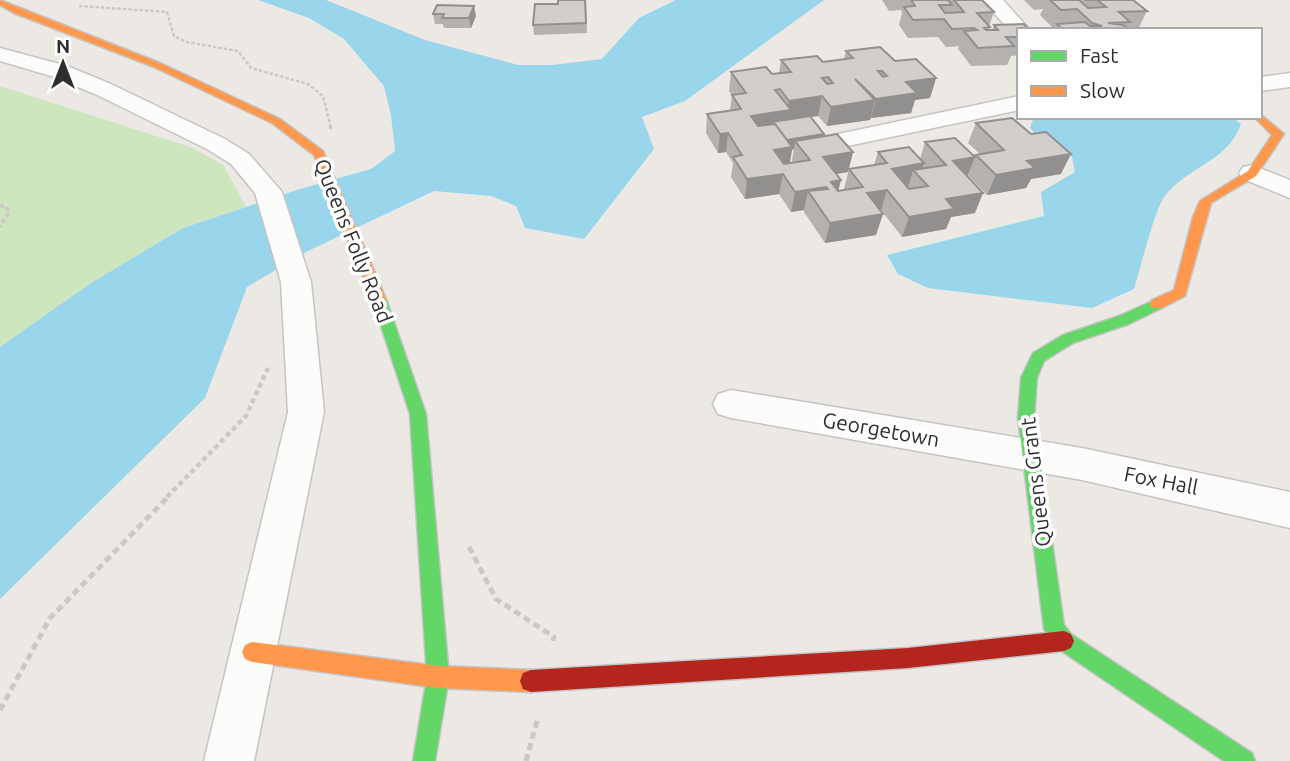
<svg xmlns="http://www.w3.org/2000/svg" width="1290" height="761" viewBox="0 0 1290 761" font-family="Ubuntu,sans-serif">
<rect width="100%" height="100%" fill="#ece8e4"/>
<!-- green -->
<path fill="#cee6be" d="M0,86L193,148L223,165L246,207L183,228L91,283L0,347Z"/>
<!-- water -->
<path fill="#99d6ec" d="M258,0H326L425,40L518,65H552L602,59L639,18L676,0H824L685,101L642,117L654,149L584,239L525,228L516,206L491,196L434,191L308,251L247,287L205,398L0,599V347L91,283L183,228L300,189L371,169L395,151L391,115L384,86L344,39L309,18Z
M1034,117H1232L1241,124C1228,162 1186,167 1164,197C1155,210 1140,269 1134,289L1092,308L928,288L898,274L887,255L1044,216L1041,192L1075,172L1072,157L1038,137L1030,128Z"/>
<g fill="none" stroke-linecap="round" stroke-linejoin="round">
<defs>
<path id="street" d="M982,0H1003L1030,30H1019V36L1013,34Z
M0,48L67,66L111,84L225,139L249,154L282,192L311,282L324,412L254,761H204L288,412L281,282L255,193L231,164L207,149L95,94L51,76L0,61Z
M1290,73V87L1260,91V77Z
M1019,96V110L843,147L834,145L831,140L834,135L843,133Z
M1252,165L1290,180V198L1243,179L1239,173L1243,167Z
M731,390L1082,448L1290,492V528L1082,480L731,418L718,414L713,404L718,394Z"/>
<path id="fast" d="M379,294L386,299L426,414L449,677L435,761H413L427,677L410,414L372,299Z
M1157,299L1164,304L1162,308L1129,324L1073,343L1044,361L1037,378L1034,418L1064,625L1071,634L1252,753L1255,761H1224L1057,648L1044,629L1018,418L1021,378L1033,353L1063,335L1119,316Z"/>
<path id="slow" d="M0,0L160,63L280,119L323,151L386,299L384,302H374L372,299L314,155L272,123L154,67L14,13L0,5Z
M1260,114L1284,134L1256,176L1211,203L1185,296L1162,308H1152L1150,304L1152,300L1174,290L1193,217L1200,201L1248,171L1272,135L1254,117H1260Z
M252,642L438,666L531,670L539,673L542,681L539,689L531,692L438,688L252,662L245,659L242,652L245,645Z"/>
<path id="jam" d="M1064,631L1071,634L1074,641L1071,648L1064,651L908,668L531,692L523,689L520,681L523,673L531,670L908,648Z"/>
</defs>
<!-- street casing -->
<use href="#street" stroke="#c5c4c5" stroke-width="3"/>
<!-- fast casing -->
<use href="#fast" stroke="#c5c4c5" stroke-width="3"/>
<!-- slow casing -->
<use href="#slow" stroke="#c5c4c5" stroke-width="3"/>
<!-- jam casing -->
<use href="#jam" stroke="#c5c4c5" stroke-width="3"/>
<!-- path-far3 -->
<path stroke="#c9c9c8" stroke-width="2.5" stroke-dasharray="3.5 2" stroke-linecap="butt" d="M79,6L167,12L174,36L186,42L238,51L251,68L308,84L323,96L331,128"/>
<!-- path-far2 -->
<path stroke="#c9c9c8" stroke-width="3.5" stroke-dasharray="4.5 2.5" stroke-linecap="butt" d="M330,126L331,129
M0,206H6L9,212L0,227"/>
<!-- path-far1 -->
<path stroke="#c9c9c8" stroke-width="4.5" stroke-dasharray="5 3.5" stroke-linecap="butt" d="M167,497L246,416L268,368"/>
<!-- path -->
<path stroke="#c9c9c8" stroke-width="5" stroke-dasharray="7 4.5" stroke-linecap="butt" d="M469,547L496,599L554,637L553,641
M0,710L50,618L169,496
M526,761L537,721"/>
<!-- street -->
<use href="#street" fill="#fcfcfb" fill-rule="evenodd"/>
<!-- fast -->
<use href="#fast" fill="#63d668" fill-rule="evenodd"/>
<!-- slow -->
<use href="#slow" fill="#ff974d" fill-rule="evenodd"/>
<!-- jam -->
<use href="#jam" fill="#b3261e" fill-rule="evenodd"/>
</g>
<!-- wall -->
<path fill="#b4b1af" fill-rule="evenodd" d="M586,0L587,33L534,35L533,25Z
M882,0H982L994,12L989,26L990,27L989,30H992L994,25L1019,30V55L1011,56L1007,65L971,66L958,49L959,46L946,47L938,37L908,38L899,25L902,13L901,10L889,11Z
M1024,0H1133L1147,11L1138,29L1054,30L1055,28H1053L1040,15L1043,9L1034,10Z
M433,14L476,16L471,28H444L443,24H435Z
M846,51L895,61L936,78L930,98L915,100L911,113L871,118L870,120L827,126L818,116L811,117L824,136L853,152L848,172L836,174L839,191L844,190V189L849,169L874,165L878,152L920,159L925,142L975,157L976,155L980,154L968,143L976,123L1061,174L1031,179L1026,188L987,195L968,175L975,213L951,217L946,229L902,237L881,210H880L876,235L825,243L804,212V210L791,212L779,194L745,199L731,177L733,163L726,152L718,153L706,133L707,114L730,110L732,95L729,91L731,72L772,74L779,73L781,60L823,62L844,59ZM794,149L792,160L793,163H790L792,150Z"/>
<!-- shaded-wall -->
<path fill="#92908e" d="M474,6L476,16L471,28L469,18Z
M936,78L930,98L915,100L911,113L871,118L876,99L906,82Z
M822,96L818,116L772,122L771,132L748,135L751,116L787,110L789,101Z
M875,100L870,120L827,126L831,107Z
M728,133L726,152L718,153L720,134Z
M824,134L822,145L795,141L794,149L792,150L789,167L771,170L774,150L785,140Z
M853,152L848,172L819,177L823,157Z
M1071,154L1061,174L1031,179L1026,188L987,195L996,175L1027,161Z
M975,157L967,177L953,161Z
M924,163L919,177L913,170L909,185L886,189L892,169Z
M783,174L779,194L745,199L747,179Z
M841,180L836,200L831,182Z
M826,187L821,207L808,191L804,210L791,212L795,192Z
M887,190L881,210L861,214L867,193Z
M983,193L975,213L951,217L946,229L902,237L909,217L946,199Z
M883,214L876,235L825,243L830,223Z"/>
<!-- building -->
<path fill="#d1cecb" stroke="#92908e" stroke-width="2" fill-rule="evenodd" d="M558,0H585L586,23L533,25L535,4H558Z
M911,0H948L952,5H939L945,13L964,12L954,0H982L994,12L977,13L990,27L984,28L986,30H998L994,25L1024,24L1029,30H1019V37H1006L1014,46L978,48L964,31L977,30L974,28L952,29L944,19L913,20L904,7L915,6Z
M1050,0H1079L1088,8L1106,7L1097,0H1085H1133L1147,11L1119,12L1130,22L1108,23L1123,25L1130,30H1063L1057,24L1085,22L1090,26H1102L1092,23L1077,9L1061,10Z
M437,5L474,6L469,18H442L444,14H433Z
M880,47L895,61L916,59L936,78L906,82L917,93L876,99L855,79L875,100L831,107L822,96L789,101L780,89L775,90L791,110L751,116L758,126L775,124L792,147L774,150L784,164L810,160L795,141L837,134L853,152L823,157L841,180L831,182L838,191L863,187L849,169L887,163L878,152L909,147L924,163L892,169L909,189L928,186L913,170L946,165L925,142L955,138L975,157L953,161L983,193L946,199L954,209L909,217L887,190L867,193L883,214L830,223L808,191L828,189L826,187L795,192L783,174L747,179L733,157L742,155L728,133L720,134L707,114L741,109L732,95L746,93L731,72L766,67L772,74L791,72L781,60L817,56L823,62L853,58L846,51ZM878,71H882L887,76L883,77ZM828,77L833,83L827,84L822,78Z
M810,116L824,134L787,140L775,124H774L772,122Z
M1012,118L1031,134L1046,132L1071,154L1027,161L1035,168L996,175L976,155L1004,150L976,123Z"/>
<g text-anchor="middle" stroke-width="7" stroke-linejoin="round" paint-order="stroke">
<!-- street labels -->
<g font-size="21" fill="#2e2e2e" stroke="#fff">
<text transform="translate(353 241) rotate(68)" y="7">Queens Folly Road</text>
<text transform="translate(881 430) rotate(10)" y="7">Georgetown</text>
<text transform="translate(1161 481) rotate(11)" y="7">Fox Hall</text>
<text transform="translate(1036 482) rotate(-97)" y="7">Queens Grant</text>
</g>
</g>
<!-- legend -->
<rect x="1017" y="28" width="245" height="91" fill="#ffffff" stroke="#ababab" stroke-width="2"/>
<rect x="1031" y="51" width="35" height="10" fill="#63d668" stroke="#ababab" stroke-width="2"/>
<text x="1080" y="63" font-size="21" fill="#2e2e2e">Fast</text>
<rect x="1031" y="86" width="35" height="10" fill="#ff974d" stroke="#ababab" stroke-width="2"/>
<text x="1080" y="98" font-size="21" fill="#2e2e2e">Slow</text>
<!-- north arrow -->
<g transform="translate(63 63)" stroke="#ffffff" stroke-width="5" paint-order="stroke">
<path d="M0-5L12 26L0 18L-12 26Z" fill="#2e2e2e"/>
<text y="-10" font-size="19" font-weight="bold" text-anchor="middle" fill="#2e2e2e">N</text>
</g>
</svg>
